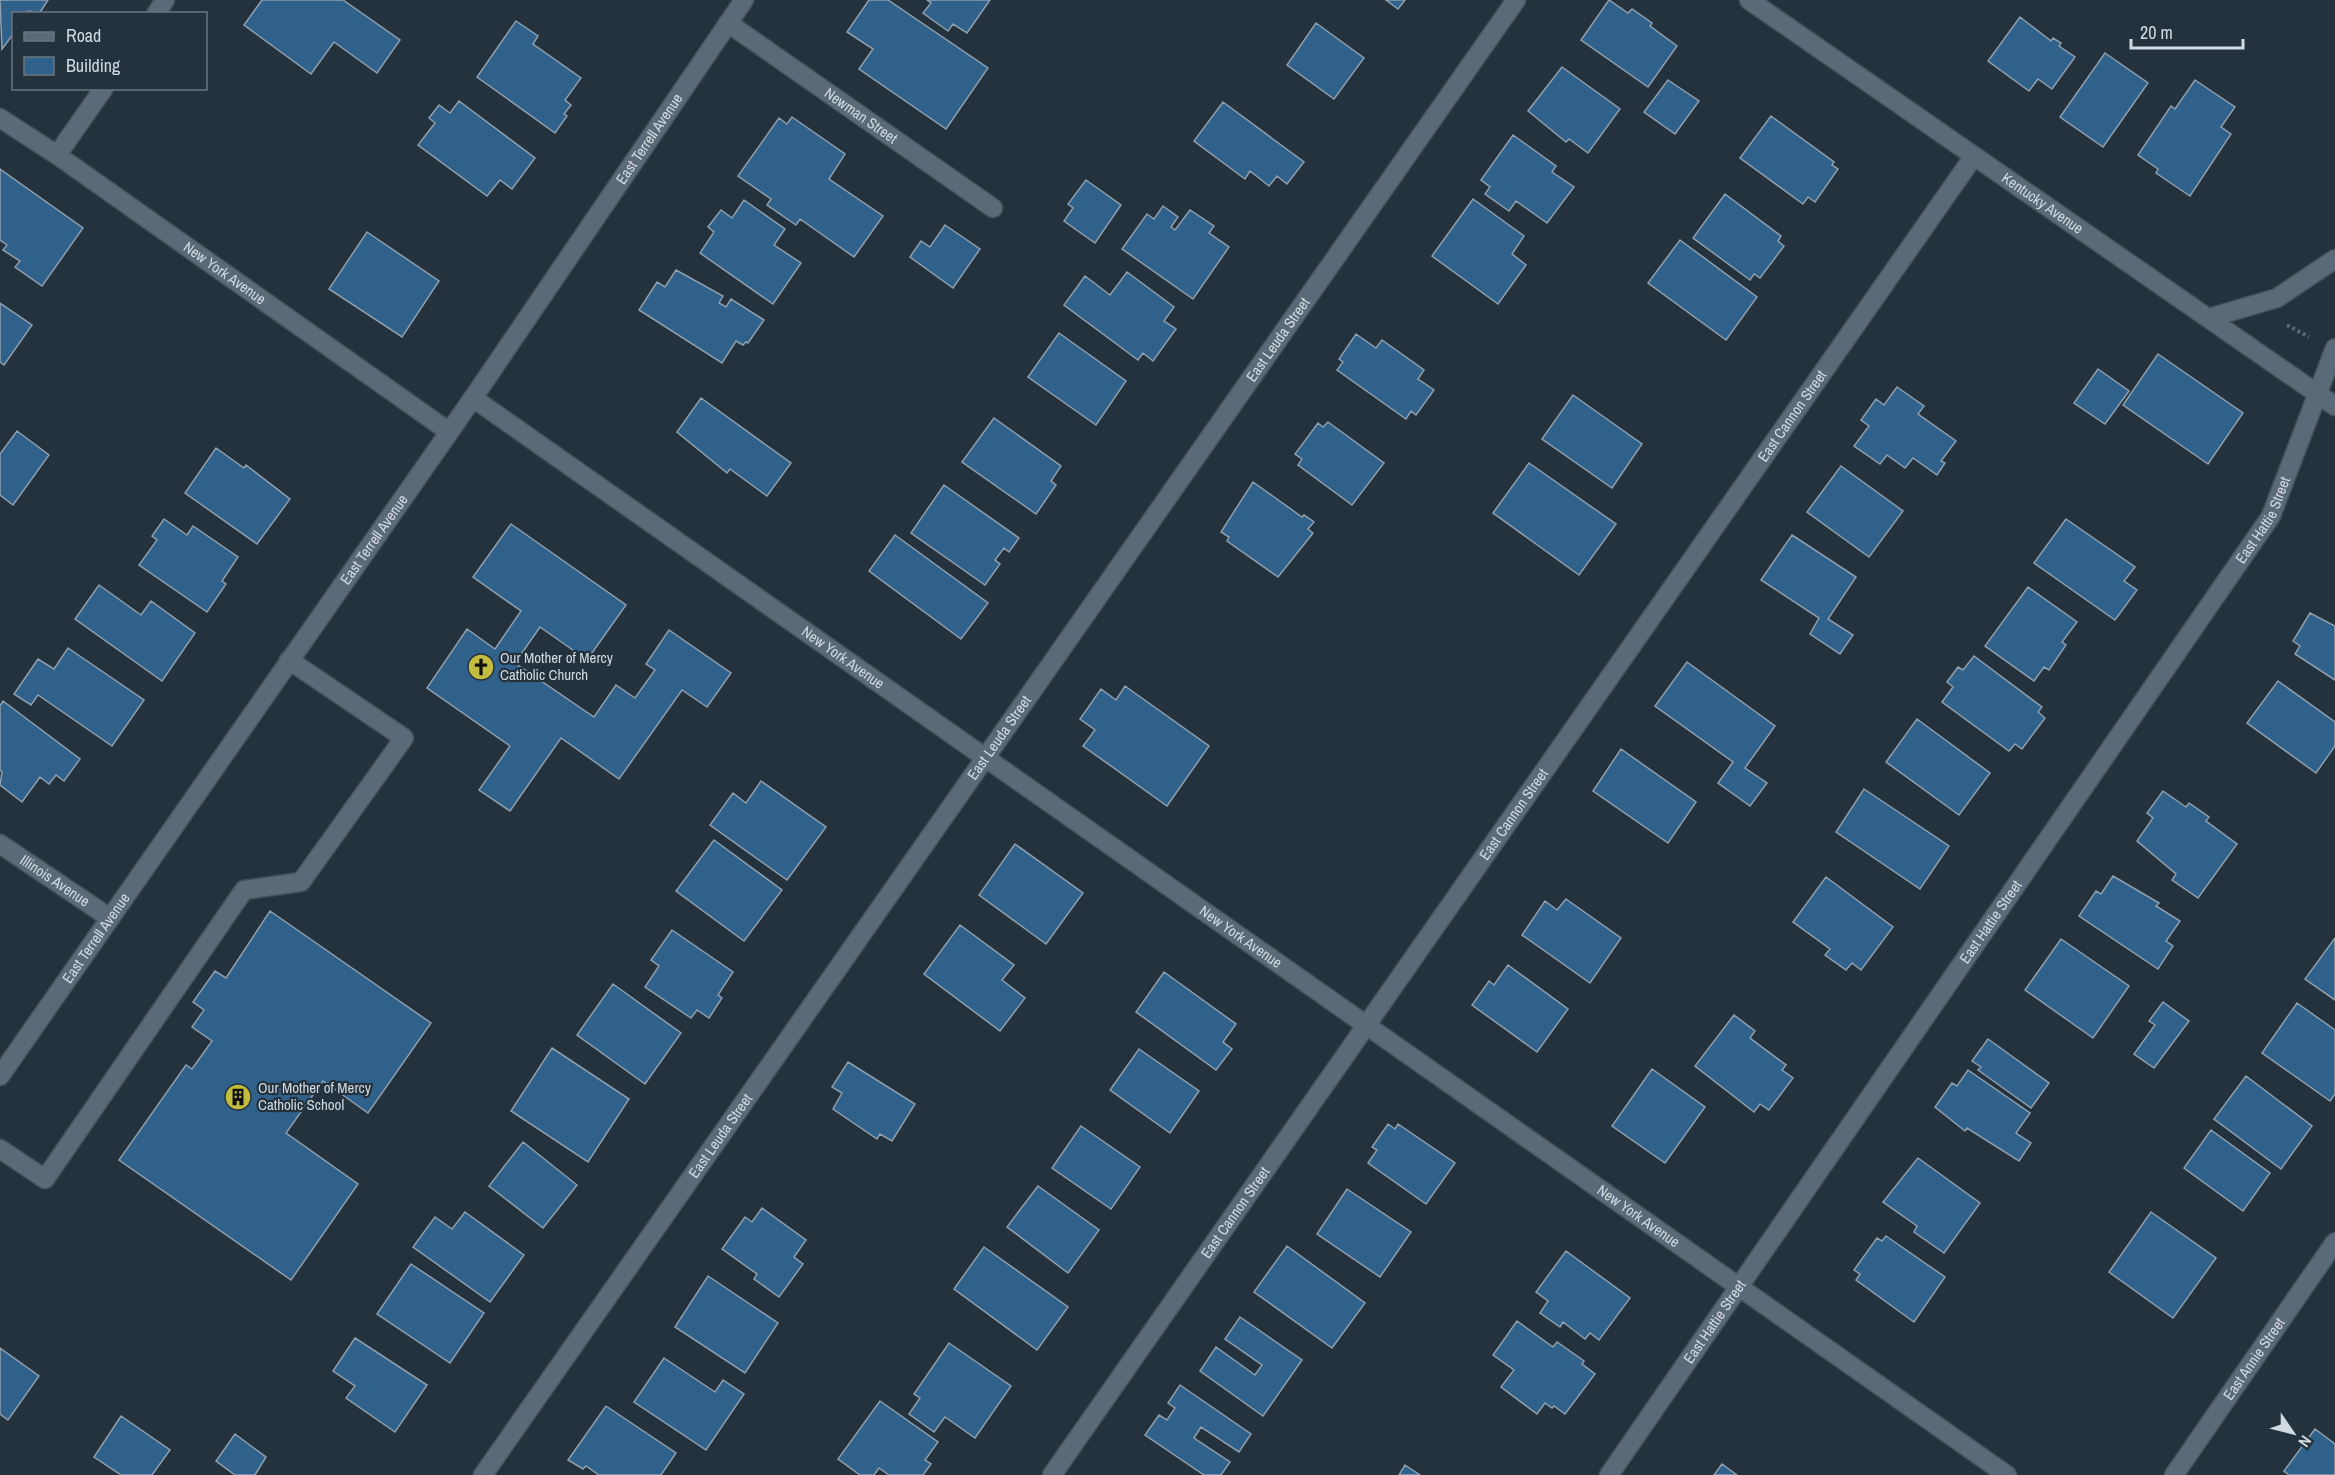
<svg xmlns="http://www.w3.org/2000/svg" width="2335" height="1475" viewBox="0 0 2335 1475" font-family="'Archivo Narrow',sans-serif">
<rect width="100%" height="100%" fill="#24323e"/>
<!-- building -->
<path fill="#2f618a" stroke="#8f9fae" stroke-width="1.5" d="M0,0H48L39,14L30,11L14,14V33L2,49Z
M262,0H343L400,40L377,73L334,42L311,74L244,25Z
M869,0H888L988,68L946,129L859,69L873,49L847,32Z
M927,0H990L967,33L953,24L948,31L923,13L931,3Z
M1386,0H1405L1398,9Z
M1609,0L1628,13L1632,9L1652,23L1650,26L1677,46L1648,87L1581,40Z
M2020,17L2051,41L2053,38L2061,43L2059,46L2075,57L2052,89L2038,79L2029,91L1988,61Z
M516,21L538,36L533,44L581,78L565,100L571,105L564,114L567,116L555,133L477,77Z
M1316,23L1364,58L1334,99L1287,65Z
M2105,53L2148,83L2103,147L2060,117Z
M1562,67L1620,109L1588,153L1569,139L1566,142L1528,111Z
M1668,80L1699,101L1675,134L1644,112Z
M2195,80L2235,107L2221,127L2231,134L2190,196L2156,173L2158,169L2138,155L2171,106L2175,109Z
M459,101L535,158L512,189L500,180L487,196L418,145L435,123L429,118L439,105L450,113Z
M1223,102L1304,162L1287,184L1277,176L1269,186L1250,171L1245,179L1194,141Z
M1771,116L1834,162L1832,165L1838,169L1815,202L1808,197L1803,204L1740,158Z
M792,117L845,154L829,179L883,216L854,257L800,219L796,225L767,205L771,199L738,176L779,118L787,124Z
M1513,135L1556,166L1552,172L1574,187L1547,223L1516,201L1509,211L1485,194L1490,187L1481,180Z
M0,169L83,228L42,286L15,267L20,261L3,250L7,245L0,240Z
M1086,180L1121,205L1095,243L1064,221L1073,208L1068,204Z
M1725,194L1781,236L1778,241L1784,246L1760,278L1754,274L1750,280L1693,238Z
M1473,199L1524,236L1512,254L1526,265L1498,304L1432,256Z
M744,200L785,229L774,245L801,263L773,304L700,253L714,232L708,227L721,210L732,218Z
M1163,206L1178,217L1171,227L1175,230L1190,210L1214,226L1209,233L1229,247L1193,299L1122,249L1147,214L1154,219Z
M945,225L980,249L953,288L910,257L921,241L930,247Z
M367,232L439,281L402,337L329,289Z
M1680,240L1757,297L1726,340L1648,283Z
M676,270L723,296L719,303L726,307L731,299L764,320L748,343L746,342L743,345L736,341L722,363L639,310L657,282L665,287Z
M1127,272L1174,307L1164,321L1176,329L1153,361L1143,353L1138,360L1064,305L1085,276L1110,295Z
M0,303L32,325L4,365L0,362Z
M1059,333L1126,381L1096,425L1028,377Z
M1356,334L1376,348L1382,340L1424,370L1418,379L1434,390L1416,415L1411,411L1406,419L1337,370L1343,362L1339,359Z
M2158,354L2243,413L2208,464L2123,405Z
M2098,369L2129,391L2105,424L2074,403Z
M1897,387L1924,406L1918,414L1956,441L1941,461L1945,463L1937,475L1913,458L1905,468L1887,455L1880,464L1854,446L1869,426L1861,420L1876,399L1884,405Z
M1573,395L1642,444L1612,488L1542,439Z
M701,398L791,463L767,496L730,469L727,473L677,432Z
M994,418L1061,466L1051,481L1056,485L1036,514L962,462Z
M1328,422L1384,463L1352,505L1298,465L1302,459L1295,454L1318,423L1323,427Z
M17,431L49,455L13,505L0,495V454Z
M216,448L244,468L246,465L290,499L257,544L185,493Z
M1529,463L1616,524L1579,575L1493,513Z
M1841,466L1903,511L1869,557L1807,512Z
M1253,482L1302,517L1304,515L1314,522L1308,529L1313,533L1278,577L1227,541L1229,537L1221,532Z
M944,485L1019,538L1009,552L1004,548L995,560L1000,564L985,585L911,533Z
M164,519L187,535L193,526L238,557L222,581L226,584L207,612L139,565L157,540L152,536Z
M2066,519L2135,567L2124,581L2137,590L2115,620L2034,563Z
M511,524L626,605L587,660L540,627L515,663L594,717L616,685L635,698L655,670L646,664L669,630L731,673L707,707L682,690L619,779L561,738L510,811L479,790L510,746L427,688L467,629L495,649L521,611L473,577Z
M895,535L988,603L961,639L869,571Z
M1792,535L1856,577L1828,619L1853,635L1840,654L1810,634L1819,618L1761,580Z
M99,585L141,615L151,601L195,633L162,681L75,619Z
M2028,587L2077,622L2062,642L2066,645L2049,670L2044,667L2034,681L1985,646Z
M2310,613L2335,626V680L2295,654L2300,646L2293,641Z
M68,648L144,700L112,746L38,695L31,705L14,694L38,659L54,669Z
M1974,656L2042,707L2038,712L2045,718L2022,749L2015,744L2009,751L1942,702L1953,687L1947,682L1958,667L1963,670Z
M1687,662L1775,726L1745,768L1767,783L1750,806L1718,783L1733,762L1655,706Z
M2278,681L2335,722V746L2316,773L2247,723Z
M1125,686L1209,746L1167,806L1083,746L1095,730L1080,719L1101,689L1116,700Z
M3,701L80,759L64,781L56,775L49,784L40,777L22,802L0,785L2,772L0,770V706Z
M1917,719L1990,773L1959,815L1886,762Z
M1621,749L1696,802L1668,843L1593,791Z
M761,781L826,827L787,880L710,825L733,793L746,803Z
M1864,789L1949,846L1920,889L1836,832Z
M2163,791L2186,807L2189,803L2209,817L2206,821L2237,844L2198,898L2172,880L2176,874L2137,841L2153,818L2147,813Z
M714,840L782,890L744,941L676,891Z
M1015,844L1083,893L1046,944L979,895Z
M2113,876L2159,903L2156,906L2180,921L2166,941L2173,946L2158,969L2079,916L2096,891L2101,894Z
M1826,877L1893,927L1861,970L1852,963L1846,970L1825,955L1830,949L1793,922Z
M1566,899L1621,938L1590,983L1522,935L1545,901L1557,910Z
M270,911L431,1023L368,1113L323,1081L286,1133L358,1184L291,1280L119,1160L186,1065L192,1069L212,1041L192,1027L204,1010L193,1002L215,971L226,978Z
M960,925L1014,965L1002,980L1025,998L1000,1031L924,974Z
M672,930L733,972L718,995L722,998L709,1018L697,1010L691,1018L645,987L659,966L651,960Z
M2335,938V1000L2305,979Z
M2061,939L2129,986L2093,1038L2025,990Z
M1508,965L1568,1009L1537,1052L1472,1005L1489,981L1494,985Z
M1164,972L1236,1024L1223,1042L1232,1049L1216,1070L1136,1012Z
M613,984L681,1033L645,1084L577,1035Z
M2163,1002L2189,1021L2154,1068L2134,1054L2155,1025L2149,1021Z
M2297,1003L2335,1030V1094L2330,1101L2262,1053Z
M1734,1015L1755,1031L1750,1038L1786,1065L1782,1070L1793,1078L1769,1110L1760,1104L1754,1112L1695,1066Z
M1988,1039L2049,1083L2031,1108L1978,1070L1981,1067L1972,1061Z
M552,1048L629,1099L588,1162L511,1111Z
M1139,1049L1199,1091L1170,1133L1110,1090Z
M848,1062L915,1104L892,1141L880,1134L877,1139L833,1109L842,1093L832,1087Z
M1652,1069L1705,1107L1665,1163L1612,1126Z
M1968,1070L2030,1113L2016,1133L2031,1143L2019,1161L1967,1128L1965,1131L1935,1107L1952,1083L1957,1086Z
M2246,1076L2312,1126L2281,1169L2214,1119Z
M1388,1124L1395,1129L1398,1124L1455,1163L1426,1204L1368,1163L1377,1150L1372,1147Z
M1081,1126L1140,1167L1111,1209L1052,1168Z
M2211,1130L2270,1173L2243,1211L2184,1168Z
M523,1142L577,1185L543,1228L489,1186Z
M1918,1158L1980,1203L1944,1253L1914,1232L1917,1226L1883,1202Z
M1038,1186L1099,1230L1068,1273L1007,1227Z
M1347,1189L1411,1232L1380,1277L1317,1234Z
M762,1208L806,1240L794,1257L803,1264L779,1297L754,1279L757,1274L722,1249L745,1217L752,1222Z
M465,1212L524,1255L490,1302L413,1247L435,1217L452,1229Z
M2151,1212L2216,1258L2173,1318L2109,1272Z
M1886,1236L1945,1277L1914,1322L1856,1280L1860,1274L1854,1270L1877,1238L1882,1241Z
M1287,1246L1365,1303L1332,1348L1254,1292Z
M984,1247L1068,1307L1037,1350L954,1289Z
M1566,1251L1630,1298L1599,1340L1590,1333L1585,1339L1563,1322L1560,1327L1540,1313L1548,1301L1536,1292Z
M411,1264L484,1313L450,1363L377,1314Z
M708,1276L778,1323L745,1373L675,1327Z
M1240,1317L1302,1360L1263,1416L1200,1371L1216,1347L1255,1375L1262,1365L1225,1339Z
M1517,1321L1553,1347L1557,1342L1584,1361L1582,1364L1595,1374L1565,1414L1554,1406L1552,1408L1545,1403L1537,1414L1501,1387L1514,1370L1493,1355Z
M355,1338L427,1385L395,1432L346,1398L355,1386L333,1371Z
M949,1343L1011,1386L975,1438L945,1417L934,1432L909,1414L920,1398L914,1394Z
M0,1348L39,1376L8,1420L0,1414Z
M664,1358L715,1392L723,1380L744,1394L706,1450L634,1402Z
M1180,1385L1251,1434L1239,1452L1201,1427L1194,1438L1230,1462L1221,1475H1204L1145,1435L1159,1415L1167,1420L1175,1408L1168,1403Z
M880,1401L938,1442L925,1460L931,1464L923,1475H889L879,1468L874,1475H860L838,1459Z
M606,1406L676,1453L661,1475H599L586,1466L583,1469L568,1460Z
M121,1416L170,1450L152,1475H121L94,1457Z
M2315,1429L2335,1444V1475H2289L2284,1471Z
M235,1434L266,1457L255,1475H235L216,1461Z
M1722,1464L1737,1475H1714Z
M1405,1465L1420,1475H1399Z"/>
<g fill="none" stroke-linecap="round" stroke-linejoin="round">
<defs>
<g id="minor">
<path id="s1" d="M1749,0L2335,406"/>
<path d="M156,14L165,0"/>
<path id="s2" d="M728,23L993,208"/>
<path id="s3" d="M0,118L57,155L448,431"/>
<path d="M57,155L104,88"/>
<path d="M2209,318L2277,298L2335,259"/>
<path id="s4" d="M473,398L2007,1475"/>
<path id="s5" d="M0,844L110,918"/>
<path id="s6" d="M0,1076L473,398L744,0"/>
<path d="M0,1149L45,1179L244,890L301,882L404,738L289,660"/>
<path id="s7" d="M483,1475L1516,0"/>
<path id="s8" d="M1052,1475L1974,156"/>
<path id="s9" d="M1609,1475L2271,516L2335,348"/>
<path id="s10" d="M2174,1475L2335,1242"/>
</g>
</defs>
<!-- minor casing -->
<use href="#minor" stroke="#44505a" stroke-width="21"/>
<!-- path -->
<path stroke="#5b6772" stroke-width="4" stroke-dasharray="3 3" stroke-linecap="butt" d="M2287,325L2309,337"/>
<!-- minor -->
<use href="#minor" stroke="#5b6a78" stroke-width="18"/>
</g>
<!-- icons -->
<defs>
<symbol id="church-disc" viewBox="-11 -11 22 22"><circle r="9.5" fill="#c2bd3f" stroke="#24323e"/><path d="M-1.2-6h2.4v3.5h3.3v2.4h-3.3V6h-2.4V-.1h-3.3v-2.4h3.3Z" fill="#111"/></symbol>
<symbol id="building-disc" viewBox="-11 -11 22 22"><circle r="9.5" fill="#c2bd3f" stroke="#24323e"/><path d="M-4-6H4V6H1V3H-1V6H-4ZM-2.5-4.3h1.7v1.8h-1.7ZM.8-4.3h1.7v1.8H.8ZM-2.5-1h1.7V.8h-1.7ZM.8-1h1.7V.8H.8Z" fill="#111"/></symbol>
</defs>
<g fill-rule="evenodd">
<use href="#church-disc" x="466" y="652" width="30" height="30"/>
<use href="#building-disc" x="223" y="1082" width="30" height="30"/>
</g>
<g text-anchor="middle" stroke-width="4.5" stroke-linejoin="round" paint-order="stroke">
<!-- street labels -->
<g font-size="15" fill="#d1dae1" stroke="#24323e">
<text dy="5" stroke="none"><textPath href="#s2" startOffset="162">Newman Street</textPath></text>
<text dy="5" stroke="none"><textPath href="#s6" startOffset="1140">East Terrell Avenue</textPath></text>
<text dy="5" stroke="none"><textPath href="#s1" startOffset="357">Kentucky Avenue</textPath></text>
<text dy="5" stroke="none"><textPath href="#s3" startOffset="273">New York Avenue</textPath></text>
<text dy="5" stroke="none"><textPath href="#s7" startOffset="1386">East Leuda Street</textPath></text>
<text dy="5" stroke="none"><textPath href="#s8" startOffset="1292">East Cannon Street</textPath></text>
<text dy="5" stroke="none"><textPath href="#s9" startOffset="1158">East Hattie Street</textPath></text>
<text dy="5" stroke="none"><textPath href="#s6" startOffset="654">East Terrell Avenue</textPath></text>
<text dy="5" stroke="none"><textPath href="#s4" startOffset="452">New York Avenue</textPath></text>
<text dy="5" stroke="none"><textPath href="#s7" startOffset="900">East Leuda Street</textPath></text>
<text dy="5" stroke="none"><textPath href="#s8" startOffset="806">East Cannon Street</textPath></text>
<text dy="5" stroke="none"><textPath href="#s5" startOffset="66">Illinois Avenue</textPath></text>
<text dy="5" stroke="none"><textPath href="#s9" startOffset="672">East Hattie Street</textPath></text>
<text dy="5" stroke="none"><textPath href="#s4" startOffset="938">New York Avenue</textPath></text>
<text dy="5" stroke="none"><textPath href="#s6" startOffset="168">East Terrell Avenue</textPath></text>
<text dy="5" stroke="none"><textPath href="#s7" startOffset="414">East Leuda Street</textPath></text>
<text dy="5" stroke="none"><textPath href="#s8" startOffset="320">East Cannon Street</textPath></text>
<text dy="5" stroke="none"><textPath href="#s4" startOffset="1424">New York Avenue</textPath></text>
<text dy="5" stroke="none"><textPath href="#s9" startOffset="186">East Hattie Street</textPath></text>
<text dy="5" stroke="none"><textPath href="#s10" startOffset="141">East Annie Street</textPath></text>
</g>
<!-- poi labels -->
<g font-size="15" fill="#d1dae1" stroke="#24323e" text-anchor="start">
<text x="500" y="663">Our Mother of Mercy<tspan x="500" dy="17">Catholic Church</tspan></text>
<text x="258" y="1093">Our Mother of Mercy<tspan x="258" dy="17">Catholic School</tspan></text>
</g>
</g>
<!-- legend -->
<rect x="12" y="12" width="195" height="78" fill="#24323e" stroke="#69757f" stroke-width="1.5"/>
<rect x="24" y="32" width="30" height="9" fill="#5b6a78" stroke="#69757f" stroke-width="1.5"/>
<text x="66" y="42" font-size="18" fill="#d1dae1">Road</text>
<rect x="24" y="57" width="30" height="18" fill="#2f618a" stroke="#69757f" stroke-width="1.5"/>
<text x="66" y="72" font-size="18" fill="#d1dae1">Building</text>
<!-- north arrow -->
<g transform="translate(2293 1433) rotate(125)" stroke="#24323e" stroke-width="4.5" paint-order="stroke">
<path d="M0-4.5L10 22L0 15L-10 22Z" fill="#d1dae1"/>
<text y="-9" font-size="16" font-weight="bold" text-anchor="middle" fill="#d1dae1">N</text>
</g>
<!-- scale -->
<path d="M2131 39v9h112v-9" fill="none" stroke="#d1dae1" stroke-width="3"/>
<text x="2140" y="39" font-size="18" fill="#d1dae1" stroke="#24323e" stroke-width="4.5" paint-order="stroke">20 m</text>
</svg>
